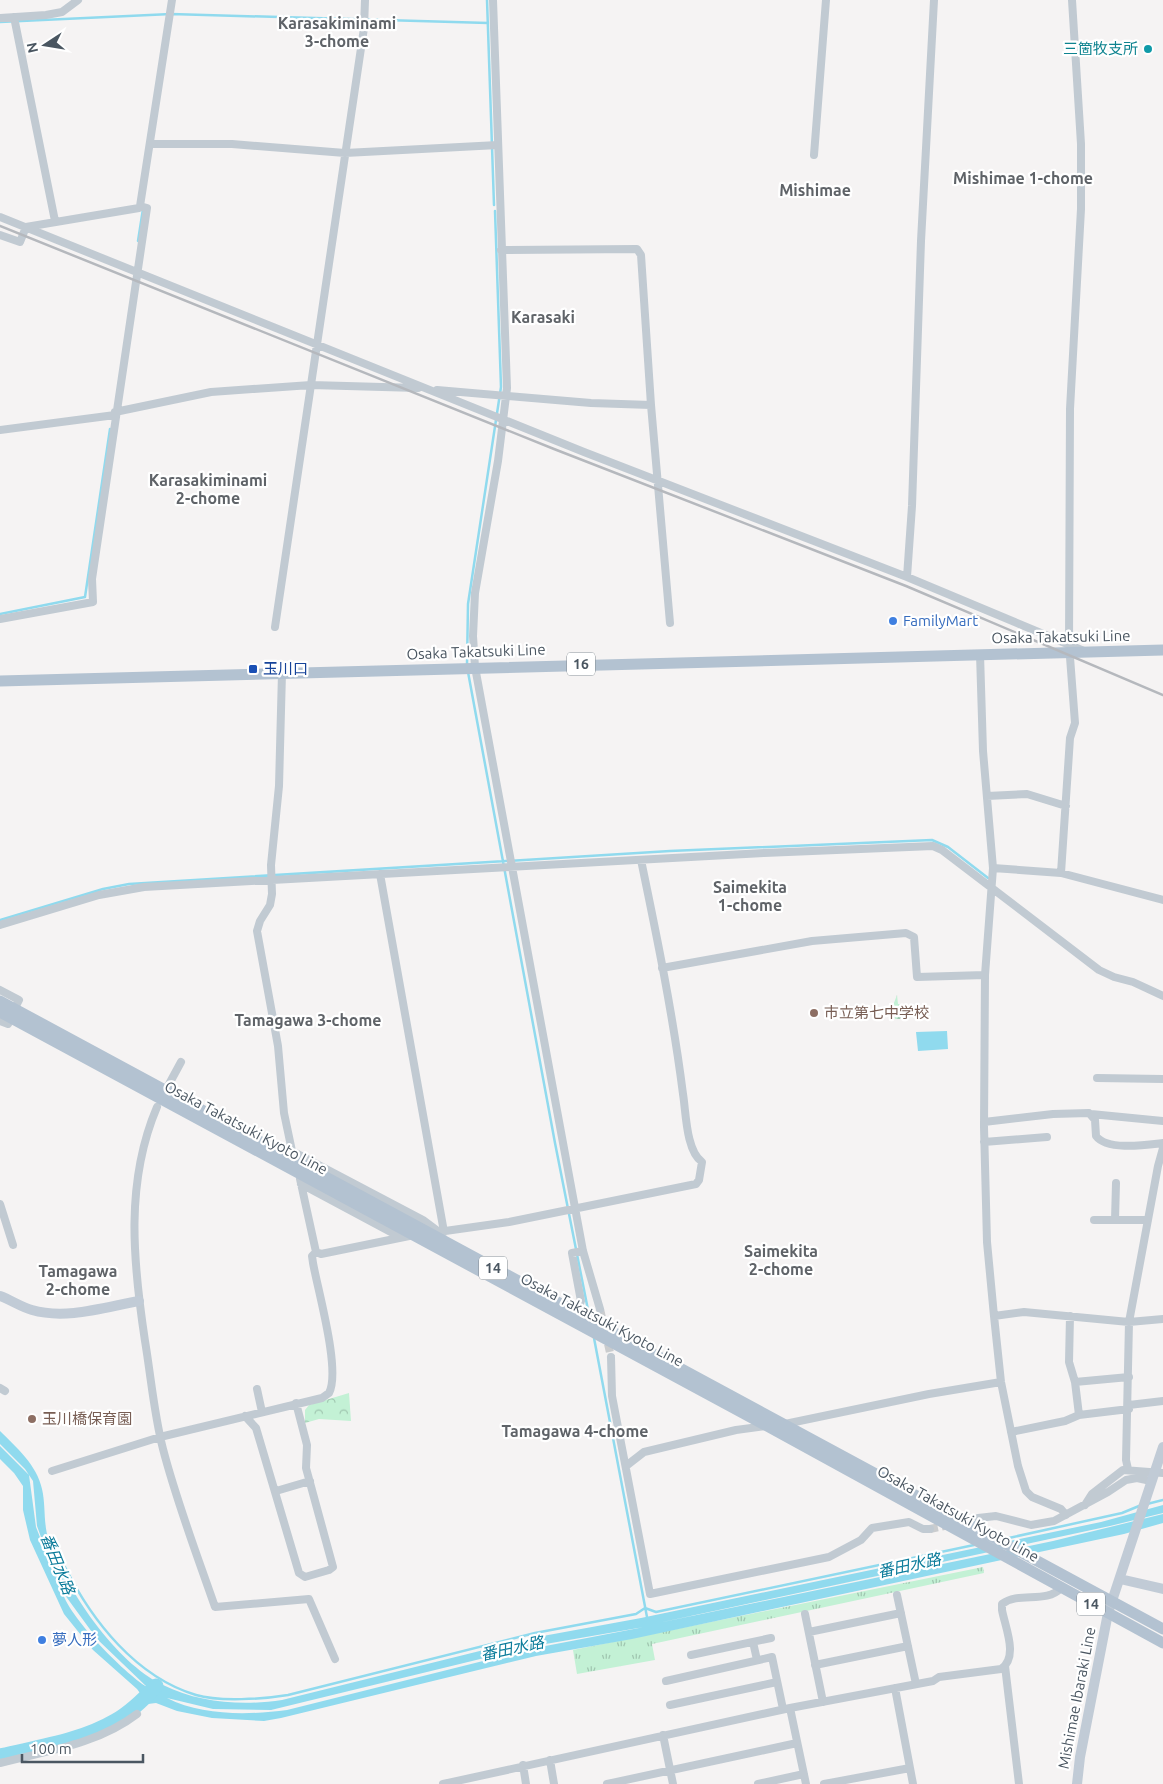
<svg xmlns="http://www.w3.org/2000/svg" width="1163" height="1784" viewBox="0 0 1163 1784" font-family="Ubuntu,'Noto Sans JP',sans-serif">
<defs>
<pattern id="grass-tufts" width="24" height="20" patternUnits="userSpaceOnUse" patternTransform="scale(1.25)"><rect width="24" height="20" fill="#c3f1d5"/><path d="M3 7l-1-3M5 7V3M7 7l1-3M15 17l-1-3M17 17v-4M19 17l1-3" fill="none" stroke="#a0c6b0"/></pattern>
<pattern id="forest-firs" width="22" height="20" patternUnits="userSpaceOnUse" patternTransform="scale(1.25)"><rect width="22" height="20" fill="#c3f1d5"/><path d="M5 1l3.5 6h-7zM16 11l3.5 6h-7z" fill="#a0c6b0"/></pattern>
<pattern id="park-crowns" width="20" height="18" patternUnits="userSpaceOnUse" patternTransform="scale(1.25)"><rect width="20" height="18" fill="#c3f1d5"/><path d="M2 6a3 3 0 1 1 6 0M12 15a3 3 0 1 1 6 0" fill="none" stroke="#a0c6b0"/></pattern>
</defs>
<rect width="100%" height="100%" fill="#f5f3f3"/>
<!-- grass -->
<path fill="url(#grass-tufts)" d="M983,1567L984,1573L652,1644L655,1660L577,1674L573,1650Z"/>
<!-- forest -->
<path fill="url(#forest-firs)" d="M897,995L898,1004H903V1015L900,1019H895L892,1008Z"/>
<!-- park -->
<path fill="url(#park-crowns)" d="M349,1393L351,1421L319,1419L305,1423V1410L309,1405Z"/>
<!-- water -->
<path fill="#90daee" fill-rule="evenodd" d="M947,1031L948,1049L918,1051L916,1032Z
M0,1431C16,1447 37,1465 42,1489C46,1506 43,1524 49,1541C67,1590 115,1662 163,1685C199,1703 243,1706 282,1700L532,1638L641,1618L1101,1522L1163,1505V1513L1110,1526L658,1623L1053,1541L1163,1514V1523L1124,1534L632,1639L536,1656L281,1718L264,1721L212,1718L177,1711L156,1703L148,1704L137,1689L93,1650L64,1614L30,1540L23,1510V1486L14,1473L0,1459V1446L29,1475L36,1527L57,1581L37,1526L33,1481L25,1469L0,1444ZM62,1591L97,1639L147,1687C124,1673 68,1616 62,1591ZM644,1627L535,1648L287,1710C249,1715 202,1716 167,1698L213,1709L271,1710L534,1646Z"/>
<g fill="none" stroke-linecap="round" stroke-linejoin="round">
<!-- stream -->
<path stroke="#90daee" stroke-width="2.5" d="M487,0L494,205
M0,22L171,14L488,23
M138,241L143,209
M0,614L85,597L110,429
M467,664L468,604L501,387L495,211
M468,672L555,1143L589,1315
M0,920L103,889L129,884L670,851L932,840L948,847L988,878
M594,1338L647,1617
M1147,1504L1163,1500
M1004,1539L1122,1513L1139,1506
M65,1567C92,1621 136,1677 196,1695C219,1702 264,1699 288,1695L535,1633L636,1614L645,1608L656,1612L974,1545"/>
<!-- river -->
<path stroke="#90daee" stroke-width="15" d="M0,1756C38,1747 81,1741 115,1721C131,1712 144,1699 156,1686"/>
<!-- street-tunnel -->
<path stroke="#caccce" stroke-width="8" stroke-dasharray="8 4" stroke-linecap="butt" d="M600,1309L611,1357
M930,1529L949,1525"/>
<!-- street -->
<path stroke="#c1cad2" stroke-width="8" d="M493,0L507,388L498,461L475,593L473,636L475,667L583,1251L600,1309
M14,17L55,221
M0,18L46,15L62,12L78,0
M150,144H232L345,153L498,145
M814,155L826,0
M0,217L584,452L907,577L1084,651
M0,235L20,242L26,227L139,208L140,206L172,0
M501,250L637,249L641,255L651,405L670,623
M437,390L591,403L651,405
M115,412L211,392L311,385L418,388
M0,430L115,415
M907,577L912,506L921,241L934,0
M0,619L93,602L92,579L147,208L140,206
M275,627L364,28L365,0
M980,654L983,751L993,868L985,975L984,1127L987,1242L994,1316L1001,1382L1018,1466L1026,1491L1032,1497L1061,1509L1066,1515
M282,673L279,786L271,865L272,894L270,905L260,921L257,931L278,1046L284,1113L292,1151L423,1220L439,1232
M987,796L1027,794L1066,806
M993,868L1061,873L1163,900
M1061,873L1070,738L1075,723L1069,644L1070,409L1081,209V144L1072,0
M380,874L444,1232
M0,925L99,895L144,887L764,853L933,846L942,850L1099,970L1114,977L1133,982L1163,996
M662,968L812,941L906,933L914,937L917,977L985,975
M0,990L19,1000L17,1004
M0,1021L8,1024L10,1021
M1097,1078L1163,1079
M168,1086L181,1062
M157,1107C125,1182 133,1262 145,1341C151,1377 154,1414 163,1449C177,1503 197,1555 215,1607L309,1599L335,1659
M1091,1114L1163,1121
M984,1122L1053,1114L1089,1113L1095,1120L1096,1136C1107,1151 1146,1145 1163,1143
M984,1142L1047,1137
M301,1184L400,1237
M0,1204L13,1245
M1094,1220H1148
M1115,1220L1116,1183
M431,1233L509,1222L696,1184L699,1180L702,1162C686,1151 686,1112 683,1094C673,1015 657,937 641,860
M316,1252L321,1254L414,1235
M577,1312L581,1301L572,1253L583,1251
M994,1316L1024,1312L1129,1322L1163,1319
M1070,1316L1069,1362L1075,1382L1079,1415
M611,1357L612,1396L650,1594L829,1557L861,1540L872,1528L909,1522L923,1529H930
M1075,1382L1129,1377
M0,1388L5,1391
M257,1389L262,1412
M1129,1405L1163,1401
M245,1416L256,1428L299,1573L305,1577L329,1570L333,1567L306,1468L307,1445L296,1403
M785,1424L929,1394L1001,1382
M1011,1432L1065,1421L1079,1415L1129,1409
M626,1466L644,1452L736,1430L766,1426
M1128,1469L1126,1460L1129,1322L1158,1166L1163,1148
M52,1471L160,1437L322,1398L329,1393C341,1371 318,1291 313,1263L312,1256L316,1252L300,1179
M276,1491L310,1481
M1085,1505L1092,1494L1123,1470L1163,1473
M978,1518L996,1516L1031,1525L1054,1521L1108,1492L1126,1480L1137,1478L1151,1481
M897,1595L916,1684
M805,1614L823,1702
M809,1632L901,1613
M753,1642L757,1660
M691,1655L771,1638
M815,1665L908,1646
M1005,1666L1019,1784
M666,1681L772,1657L783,1709
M895,1688L913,1784
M670,1705L777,1682
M790,1708L806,1784
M663,1735L673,1784
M550,1760L554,1784
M0,1763C47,1751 98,1744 137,1714
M523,1765L526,1784
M443,1784L790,1708L933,1681L939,1677L1001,1669C1019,1657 1005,1627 1002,1610V1604C1019,1591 1046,1604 1061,1588
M607,1784L797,1743
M758,1784L804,1774
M824,1784L910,1768"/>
<!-- secondary -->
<path stroke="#c1cbd6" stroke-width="10" d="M0,1296C11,1300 21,1307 32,1310C66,1320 105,1307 139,1301
M1120,1579L1163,1589
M1077,1784L1080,1757L1108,1613L1163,1447"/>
<!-- primary -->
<path stroke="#b3c2d1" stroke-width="11" d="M0,681L1163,650
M0,1001L1163,1629
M0,1012L767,1426L1163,1643"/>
<!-- rail -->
<path stroke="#b5b8bd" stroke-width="2.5" d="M0,226L554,449L906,586L1163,695"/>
</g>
<!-- markers -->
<circle fill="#0f9aa8" stroke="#fff" stroke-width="2" cx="1148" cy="49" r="5"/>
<g fill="#3f7fe0" stroke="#fff" stroke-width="2">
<circle cx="893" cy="621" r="5"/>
<circle cx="42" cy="1640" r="5"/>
</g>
<rect fill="#1a4fb4" stroke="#fff" stroke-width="2" x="248" y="664" width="10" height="10" rx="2.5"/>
<g fill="#8d6e63" stroke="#fff" stroke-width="2">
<circle cx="814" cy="1013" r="5"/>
<circle cx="32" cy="1419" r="5"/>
</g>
<g text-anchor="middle" stroke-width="4.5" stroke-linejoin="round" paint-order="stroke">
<!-- shield labels -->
<g fill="#fff" stroke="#808990" stroke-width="1">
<rect x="567" y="652.5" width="28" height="23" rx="4"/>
<rect x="479" y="1256.5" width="28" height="23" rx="4"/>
<rect x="1077" y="1592.5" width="28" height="23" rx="4"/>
</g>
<g font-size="14" font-weight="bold" fill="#4a5661">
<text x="581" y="669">16</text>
<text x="493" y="1273">14</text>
<text x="1091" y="1609">14</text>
</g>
<!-- culture labels -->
<g font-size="15" fill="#0d838f" stroke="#fff" text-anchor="end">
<text x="1138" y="54">三箇牧支所</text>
</g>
<!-- shop labels -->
<g font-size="15" fill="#366cbe" stroke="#fff" text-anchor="start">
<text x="903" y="626">FamilyMart</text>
<text x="52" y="1645">夢人形</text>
</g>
<!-- street labels -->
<g font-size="15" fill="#4a5661" stroke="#fff">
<text transform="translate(1061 637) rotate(-1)" y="5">Osaka Takatsuki Line</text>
<text transform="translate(476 652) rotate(-2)" y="5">Osaka Takatsuki Line</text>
<text transform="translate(246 1128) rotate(28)" y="5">Osaka Takatsuki Kyoto Line</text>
<text transform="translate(602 1320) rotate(28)" y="5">Osaka Takatsuki Kyoto Line</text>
<text transform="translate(958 1514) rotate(29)" y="5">Osaka Takatsuki Kyoto Line</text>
<text transform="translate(1077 1698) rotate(-79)" y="5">Mishimae Ibaraki Line</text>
</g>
<!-- transit labels -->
<g font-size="15" fill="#164399" stroke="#fff" text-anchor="start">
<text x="263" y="674">玉川口</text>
</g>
<!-- education labels -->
<g font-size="15" fill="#785e54" stroke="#fff" text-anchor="start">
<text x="824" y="1018">市立第七中学校</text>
<text x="42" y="1424">玉川橋保育園</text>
</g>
<!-- neighbourhood labels -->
<g font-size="16" font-weight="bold" fill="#5f6368" stroke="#fff">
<text x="337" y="29">Karasakiminami<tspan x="337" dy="18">3-chome</tspan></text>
<text x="1023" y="184">Mishimae 1-chome</text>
<text x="815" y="196">Mishimae</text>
<text x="543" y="323">Karasaki</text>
<text x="208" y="486">Karasakiminami<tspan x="208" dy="18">2-chome</tspan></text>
<text x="750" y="893">Saimekita<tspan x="750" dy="18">1-chome</tspan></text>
<text x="308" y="1026">Tamagawa 3-chome</text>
<text x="781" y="1257">Saimekita<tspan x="781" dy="18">2-chome</tspan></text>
<text x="78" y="1277">Tamagawa<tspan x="78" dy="18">2-chome</tspan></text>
<text x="575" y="1437">Tamagawa 4-chome</text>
</g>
<!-- water labels -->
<g font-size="16" font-style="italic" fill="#0c7c9b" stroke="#fff">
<text transform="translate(58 1564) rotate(68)" y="6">番田水路</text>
<text transform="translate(909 1565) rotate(-12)" y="6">番田水路</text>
<text transform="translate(512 1648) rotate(-12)" y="6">番田水路</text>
</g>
</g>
<!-- north arrow -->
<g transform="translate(45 45) rotate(258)" stroke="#ffffff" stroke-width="4" paint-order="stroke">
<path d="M0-4L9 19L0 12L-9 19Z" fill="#4a5661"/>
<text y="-8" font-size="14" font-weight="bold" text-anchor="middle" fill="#4a5661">N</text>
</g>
<!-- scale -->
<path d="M22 1754v8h121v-8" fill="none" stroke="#4a5661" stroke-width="2.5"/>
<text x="30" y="1754" font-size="15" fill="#4a5661" stroke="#ffffff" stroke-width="4" paint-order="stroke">100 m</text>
</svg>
